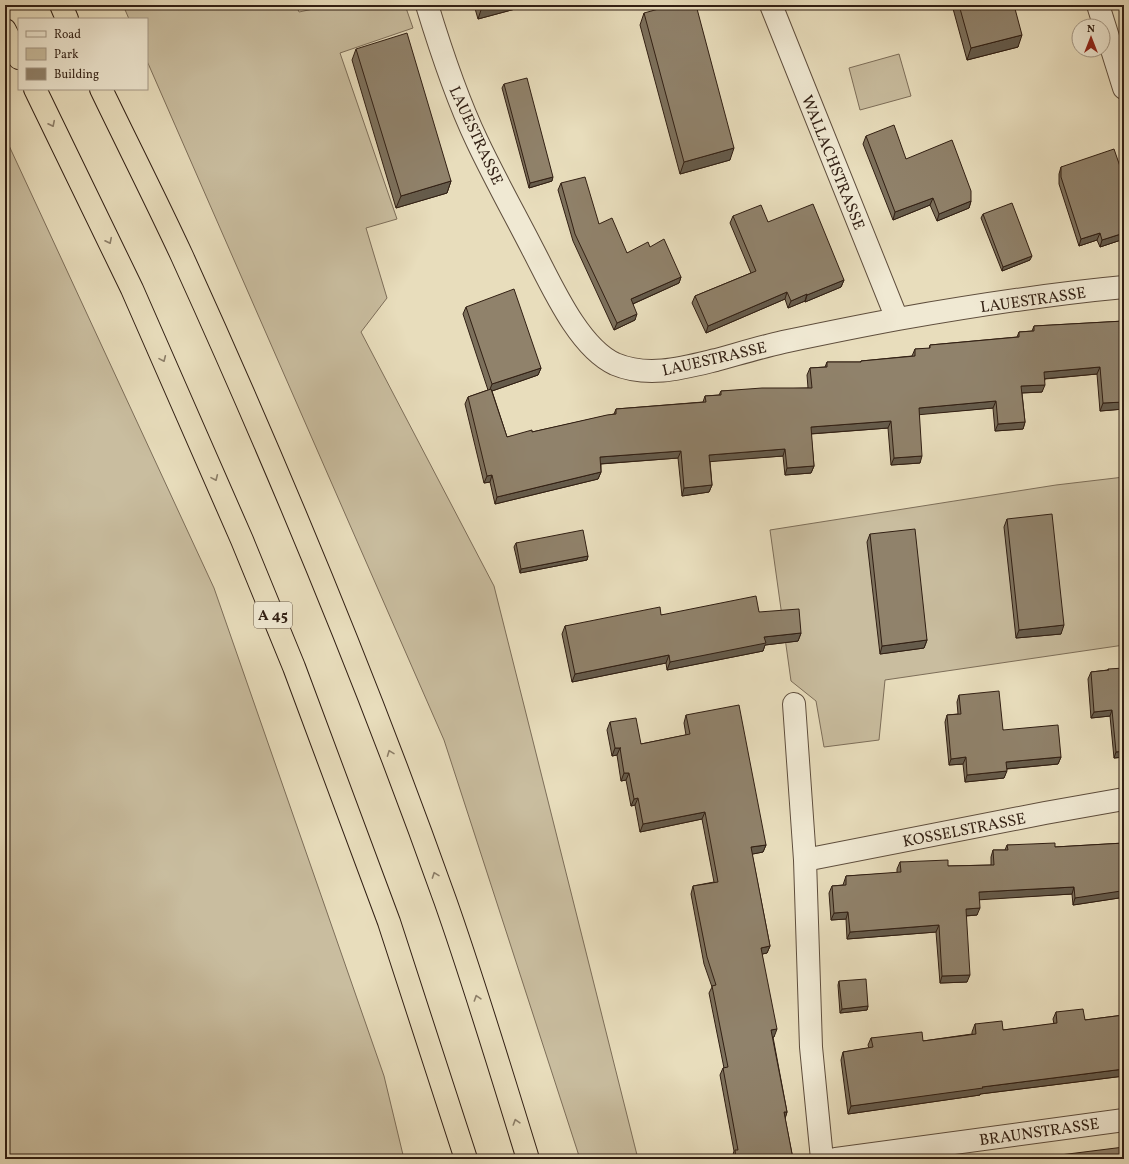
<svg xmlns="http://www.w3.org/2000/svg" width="1129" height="1164" viewBox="0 0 1129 1164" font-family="Vollkorn,serif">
<rect width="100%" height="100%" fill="#e8ddbc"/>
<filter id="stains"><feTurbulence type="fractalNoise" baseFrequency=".005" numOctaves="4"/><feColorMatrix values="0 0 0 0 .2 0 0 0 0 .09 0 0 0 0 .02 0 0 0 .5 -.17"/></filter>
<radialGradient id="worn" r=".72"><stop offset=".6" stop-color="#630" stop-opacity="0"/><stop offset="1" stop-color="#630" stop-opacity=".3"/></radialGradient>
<!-- green -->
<path fill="#c9bd9f" stroke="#7d6e59" d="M123,5H296L299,12L332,5H405L413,28L340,53L397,219L366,228L387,298L361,332L494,586L638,1159H580L444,740L147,61V19H129Z
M899,54L911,96L860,110L849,68Z
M5,137L214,588L384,1076L404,1159H5Z
M1124,477V645L885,680L879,740L824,747L816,701L791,681L770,530L1056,485Z"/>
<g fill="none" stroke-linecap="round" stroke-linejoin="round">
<defs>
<path id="street" d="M427,5C441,51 456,97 477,141C494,177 514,213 532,248C551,284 578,347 615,364C648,378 683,368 716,360C738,354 761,347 783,342C821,334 860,326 898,319C972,306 1048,294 1124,287
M771,5L897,319
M1098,5L1124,88
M794,704L805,860L811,1047L822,1159
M805,860L1045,813L1124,799
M836,1159L1124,1120"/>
<path id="highway" d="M61,5L67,19
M5,30L19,58
M35,89L132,289L242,540L294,667L389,922L466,1159
M101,89C128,145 156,200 182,256C278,467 367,681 445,900C475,985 501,1072 528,1159"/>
</defs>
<!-- street casing -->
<use href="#street" stroke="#5f4e3d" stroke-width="24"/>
<!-- highway casing -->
<use href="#highway" stroke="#311f13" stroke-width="24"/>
<!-- street -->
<use href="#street" stroke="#f0e9d3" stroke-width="22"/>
<!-- highway -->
<use href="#highway" stroke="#e8ddbc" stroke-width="22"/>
</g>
<!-- wall -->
<path fill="#7c705c" stroke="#311f13" d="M474,5H530L478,19Z
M952,5H1014L1018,47L967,60Z
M644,13L730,160L680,174L640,25Z
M356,49L451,181L447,193L396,208L352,60Z
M504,84L552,181L529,188L502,88Z
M866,136L906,159L971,201L969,208L937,221L930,205L893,220L863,144Z
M1061,167L1124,178V239L1100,247L1097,240L1079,246L1059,184V174Z
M561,183L599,224L627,253L650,247L681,277L679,283L633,304L635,320L614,330L573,241L558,190Z
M983,214L1030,260L1002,271L981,218Z
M733,216L768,222L844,280L841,287L805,302V301L788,308L785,299L706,333L692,303L695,296L751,273L730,223Z
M466,307L541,368L538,375L492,391L507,437L532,432L614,414L616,409L703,402L705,396L719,395L721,391L808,388L807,375L810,368L825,367L827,362H860L861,361L912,356L915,349H929L930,345L1017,337L1019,332L1032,331L1034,326L1124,321V409L1100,411L1097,374L1045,379L1042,392L1022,393L1025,422L1023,429L995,431L993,408L919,414L920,463L891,465L888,428L811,434L814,466L811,473L785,475L783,456L710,461L712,485L709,492L682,496L678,458L601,464V472L598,479L495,504L490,482L484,483L465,404L468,397L488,390L463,314Z
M1007,519L1061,634L1016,638L1004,527Z
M870,534L927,640L924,648L880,654L867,542Z
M516,543L588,556L587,560L520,573L514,547Z
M759,612L801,633L798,641L765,645L763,651L667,670L666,663L572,682L562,634L565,626L661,615Z
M1108,669L1124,757L1114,758L1110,716L1091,718L1088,679L1091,672L1108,670Z
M959,695L1003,730L1061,757L1058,764L1007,769L1004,778L965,782L963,764L949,765L945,722L947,715L958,714L957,702Z
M686,715L766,845L763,852L752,854L770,946L767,953L762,954L774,1037H773L787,1112L785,1118L793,1159H732V1158L734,1151L720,1075L723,1068H724L709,993L712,987L704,964L691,894L693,886L714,882L702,819L640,832L635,805L631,806L626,780L621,781L617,755L612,756L607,730L610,722L641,744L686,735L684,723Z
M1124,843V892H1121L1119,898L1073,905L1072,894L979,899L977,915L966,916L967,982L940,983L936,932L847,939L846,919L831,920L829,893L832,886L843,885L846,876L897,873V869L900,862L948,866L991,865V857L993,850H1005L1007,845L1055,847Z
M839,981L868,1006L867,1010L840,1013L838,985Z
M1056,1012L1085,1020L1124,1015V1076L980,1094V1095L848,1114L841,1060L843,1052L869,1048L868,1045L871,1038L923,1041L972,1034V1032L975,1024L1003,1030L1054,1024L1053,1019Z"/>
<!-- shaded-wall -->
<path fill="#655b4b" stroke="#311f13" d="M489,5H530L478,19L482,7Z
M1022,35L1018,47L967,60L971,48Z
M734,148L730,160L680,174L684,162Z
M553,177L552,181L529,188L530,183Z
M451,181L447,193L396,208L401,196Z
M933,198L930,205L893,220L895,212Z
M971,201L969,208L937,221L939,214Z
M1100,233L1097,240L1079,246L1081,239Z
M1124,233V239L1100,247L1102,240Z
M1032,256L1030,260L1002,271L1003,267Z
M681,277L679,283L628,306L631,299Z
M844,280L841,287L805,302L807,295Z
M787,292L785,299L706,333L708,326Z
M807,294L805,301L788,308L791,301Z
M637,314L635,320L614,330L617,323Z
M1100,367L1097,374L1041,379L1044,372Z
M541,368L538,375L489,392L492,384Z
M1045,385L1042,392L1019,393L1021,386Z
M996,401L993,408L916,415L919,408Z
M1124,402V409L1100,411L1103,403Z
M891,421L888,428L808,434L811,427Z
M1025,422L1023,429L995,431L998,424Z
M785,449L783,456L706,462L709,455Z
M681,451L678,458L598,464L600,457Z
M922,456L920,463L891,465L894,458Z
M814,466L811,473L785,475L787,468Z
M601,472L598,479L495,504L497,497Z
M492,475L490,482L484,483L487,476Z
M712,485L709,492L682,496L684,488Z
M588,556L587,560L520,573L521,569Z
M1064,625L1061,634L1016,638L1019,630Z
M801,633L798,641L765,645L763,651L667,670L670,662L764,637Z
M927,640L924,648L880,654L882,646Z
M669,655L666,663L572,682L575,674Z
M1112,710L1110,716L1091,718L1094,712Z
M615,748H620L617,755L612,756Z
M1124,751V757L1114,758L1116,752Z
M966,757L963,764L949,765L951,759Z
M1061,757L1058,764L1003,769L1006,762Z
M1007,771L1004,778L965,782L967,775Z
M624,773H629L626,780L621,781Z
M638,798L635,805L631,806L634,799Z
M705,812L702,819L640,832L643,824Z
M766,845L763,852L748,855L751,847Z
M1121,885H1124V892H1121L1119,898L1073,905L1075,898Z
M1074,887L1072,894L976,900L979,892Z
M980,908L977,915L963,916L966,909Z
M848,912L846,919L831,920L834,913Z
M939,925L936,932L847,939L850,932Z
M770,946L767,953L758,955L761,948Z
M970,975L967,982L940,983L942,976Z
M868,1006L867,1010L840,1013L842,1009Z
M777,1029L774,1037L769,1038L771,1030Z
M1124,1069V1076L980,1094V1095L848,1114L851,1106L982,1087Z
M784,1112H787L785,1119Z"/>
<!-- building -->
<path fill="#90826b" stroke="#311f13" d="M482,5H489L482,7Z
M673,5H696L734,148L684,162L644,13Z
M959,5H1014L1022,35L971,48Z
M407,33L451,181L401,196L356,49Z
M527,78L553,177L530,183L504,84Z
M894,125L906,159L952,140L971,191V201L939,214L933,198L895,212L866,136Z
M1114,149L1124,178V233L1102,240L1100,233L1081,239L1061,177V167Z
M585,177L599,224L612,218L627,253L648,242L650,247L664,239L681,277L631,299L637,314L617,323L575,234L561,183Z
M1012,203L1032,256L1003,267L983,214Z
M813,204L844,280L807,295V294L791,301L787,292L708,326L695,296L756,271L733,216L761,205L768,222Z
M514,289L541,368L492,384L466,307Z
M1124,321V402L1103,403L1100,367L1044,372L1045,385L1021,386L1025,422L998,424L996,401L919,408L922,456L894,458L891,421L811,427L814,466L787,468L785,449L709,455L712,485L684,488L681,451L600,457L601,472L497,497L492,475L487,476L468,397L491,389L507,437L532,430V432L607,415L616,414V409L706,402L705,396L721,395V391L762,388H812L810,368L827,367V362H861V361L915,356V349L930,348V345L1019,337V332L1034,331V326Z
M1052,514L1064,625L1019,630L1007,519Z
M915,529L927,640L882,646L870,534Z
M583,530L588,556L521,569L516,543Z
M756,596L759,612L799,609L801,633L764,637L766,643L670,662L669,655L575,674L565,626L660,607L661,615Z
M1124,668V751L1116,752L1112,710L1094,712L1091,672L1109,670L1108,669Z
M999,691L1003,730L1058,725L1061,757L1006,762L1007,771L967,775L966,757L951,759L947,715L961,714L959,695Z
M739,705L766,845L751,847L770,946L761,948L777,1029L771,1030L787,1112H784L793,1159H736L735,1150H738L723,1068L728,1067L712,986L716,985L707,957L693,886L718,882L705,812L643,824L638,798L634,799L629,773H624L620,748H621H615L610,722L636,718L641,744L690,734L686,715Z
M1055,843V847L1124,843V885H1121V891L1075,898L1074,887L979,892L980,908L966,909L970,975L942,976L939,925L850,932L848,912L834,913L832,886L846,885V876L901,872L900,862L948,860V866L994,865L993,850H1008L1007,845Z
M866,979L868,1006L842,1009L839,981Z
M1083,1009L1085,1020L1124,1015V1069L982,1087L983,1088L851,1106L843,1052L873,1047L871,1038L922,1032L923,1041L976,1034L975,1024L1002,1021L1003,1030L1057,1023L1056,1012Z
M1124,1147V1159H1028Z"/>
<!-- one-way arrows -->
<defs><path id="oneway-chevron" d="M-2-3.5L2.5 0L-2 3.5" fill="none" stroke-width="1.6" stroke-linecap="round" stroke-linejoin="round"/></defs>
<g stroke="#8c7e68">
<use href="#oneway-chevron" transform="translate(52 124) rotate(64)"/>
<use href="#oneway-chevron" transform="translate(109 241) rotate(64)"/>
<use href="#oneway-chevron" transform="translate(163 359) rotate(66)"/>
<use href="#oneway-chevron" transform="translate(215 478) rotate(66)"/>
<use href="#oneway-chevron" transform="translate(390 753) rotate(-111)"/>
<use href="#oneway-chevron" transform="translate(435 875) rotate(-110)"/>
<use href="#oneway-chevron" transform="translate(477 998) rotate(-108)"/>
<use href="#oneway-chevron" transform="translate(516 1122) rotate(-107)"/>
</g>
<g text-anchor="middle" stroke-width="3.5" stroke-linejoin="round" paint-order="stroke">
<!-- shield labels -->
<rect fill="#f0e9d3" stroke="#6a5c4d" stroke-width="1" x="254" y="602" width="38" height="26" rx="3"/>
<g font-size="15" font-weight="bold" fill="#311f13">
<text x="273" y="620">A 45</text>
</g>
<!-- street labels -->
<g font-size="16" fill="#311f13" stroke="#f0e9d3">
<text transform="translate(477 135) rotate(65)" y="6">LAUESTRASSE</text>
<text transform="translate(834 162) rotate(68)" y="6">WALLACHSTRASSE</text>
<text transform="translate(1033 299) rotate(-8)" y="6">LAUESTRASSE</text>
<text transform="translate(714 358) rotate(-13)" y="6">LAUESTRASSE</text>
<text transform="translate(964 829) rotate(-11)" y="6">KOSSELSTRASSE</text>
<text transform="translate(1039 1131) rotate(-8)" y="6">BRAUNSTRASSE</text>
</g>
</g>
<!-- margin -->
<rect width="1129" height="1164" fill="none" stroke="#e8ddbc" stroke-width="20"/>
<rect x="6" y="6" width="1117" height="1152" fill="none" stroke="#311f13" stroke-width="2"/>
<rect x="10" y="10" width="1109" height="1144" fill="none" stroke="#311f13"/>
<!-- legend -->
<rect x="18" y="18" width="130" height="72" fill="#f0e9d3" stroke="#a49886"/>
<rect x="26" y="31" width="20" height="6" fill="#f0e9d3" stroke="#a49886"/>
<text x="54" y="38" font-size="12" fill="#311f13">Road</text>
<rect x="26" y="48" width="20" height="12" fill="#c9bd9f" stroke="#a49886"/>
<text x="54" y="58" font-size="12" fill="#311f13">Park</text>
<rect x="26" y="68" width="20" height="12" fill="#90826b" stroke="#a49886"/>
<text x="54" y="78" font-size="12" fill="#311f13">Building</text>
<!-- north arrow -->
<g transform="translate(1091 38)"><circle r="19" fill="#f0e9d3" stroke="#a49886"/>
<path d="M0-3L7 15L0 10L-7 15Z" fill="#8f2418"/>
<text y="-6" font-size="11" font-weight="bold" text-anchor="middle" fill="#311f13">N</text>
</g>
<rect width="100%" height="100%" filter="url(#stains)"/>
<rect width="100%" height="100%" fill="url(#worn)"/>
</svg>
